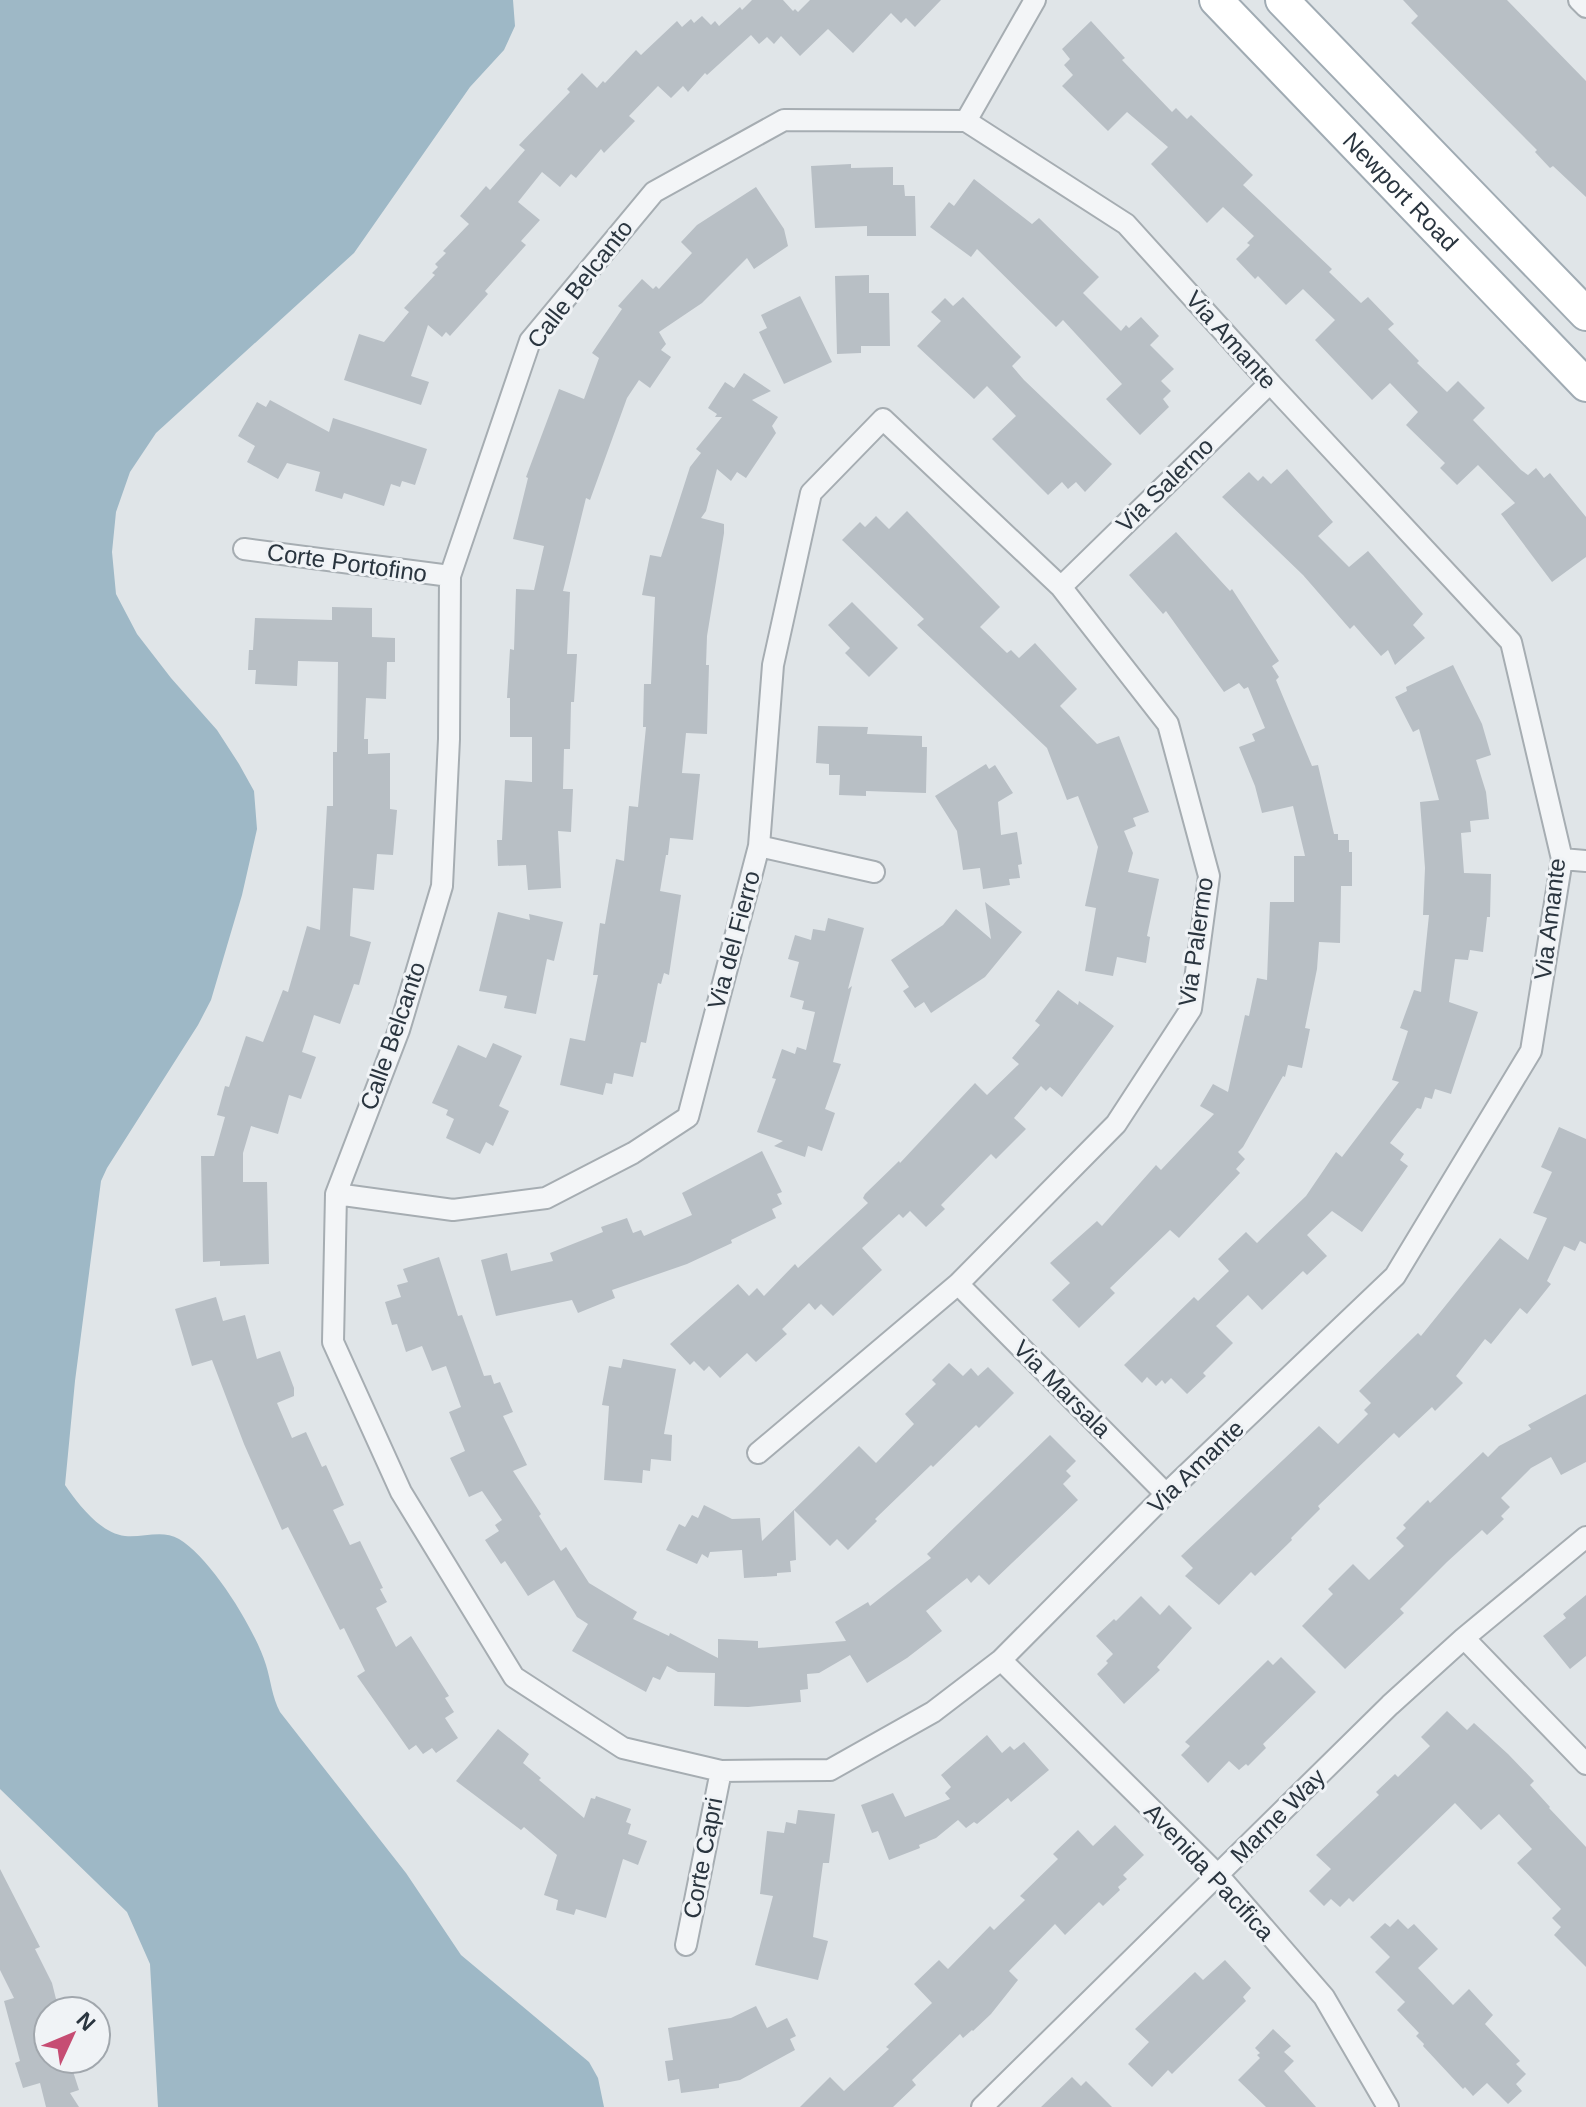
<svg xmlns="http://www.w3.org/2000/svg" width="1586" height="2107" viewBox="0 0 1586 2107" font-family="Arial,sans-serif">
<rect width="100%" height="100%" fill="#e0e5e8"/>
<!-- water -->
<path fill="#9eb8c6" d="M0,0H513L515,26L504,50L470,87L354,253L156,433L130,472L116,512L112,552L116,594L137,634L171,678L217,730L239,764L254,791L257,829L242,895L211,1000L198,1025L107,1168L101,1181L75,1381L65,1485C78,1504 100,1533 125,1536C143,1538 162,1529 179,1539C211,1558 255,1629 266,1665C271,1681 272,1697 280,1712L406,1873L461,1955L589,2062L598,2078L604,2107H158L150,1964L127,1912L0,1789Z"/>
<!-- building -->
<path fill="#b8bfc5" d="M752,0H783L793,11L795,9L798,12L810,0H941L915,27L906,18L901,23L891,13L853,53L828,29L800,56L781,36L774,44L767,37L759,44L751,35L707,75L705,73L688,92L683,86L671,98L658,86L629,116L635,121L604,153L601,149L576,178L571,174L560,187L542,172L518,202L540,220L521,241L526,245L485,291L488,294L450,336L446,332L442,337L428,325L411,376L429,382L421,405L344,380L359,334L384,342L409,312L404,308L435,275L432,273L438,267L435,264L446,253L443,251L469,224L460,216L486,186L490,190L525,150L519,145L570,92L567,89L582,73L597,88L603,81L605,83L636,50L641,55L677,21L682,27L691,19L694,23L702,16L711,25L715,21L719,26L740,7L742,10Z
M1403,0H1507L1586,81V197L1553,166L1550,168L1535,152L1537,150L1411,23L1418,16Z
M1091,21L1125,58L1122,60L1172,112L1176,108L1187,119L1191,115L1253,175L1243,185L1332,269L1329,272L1361,303L1368,297L1394,324L1388,329L1419,361L1417,363L1447,392L1458,381L1485,408L1473,420L1521,470L1528,475L1536,468L1544,478L1550,473L1586,517V557L1552,582L1501,514L1515,503L1478,465L1457,485L1440,468L1445,463L1406,425L1418,412L1390,383L1372,400L1315,340L1335,320L1303,289L1286,305L1258,276L1255,279L1236,259L1250,245L1247,243L1254,236L1223,207L1207,223L1151,164L1168,147L1127,112L1108,131L1062,86L1073,75L1064,65L1070,59L1062,49Z
M851,164V168L893,167V185H904L905,196H915L916,236H867V226L815,228L811,166Z
M974,179L1032,224L1039,218L1099,277L1083,293L1121,331L1126,325L1129,328L1141,317L1159,336L1150,345L1174,369L1161,381L1171,391L1163,399L1169,407L1140,435L1106,399L1122,384L1063,320L1056,327L977,249L971,257L930,227L949,202L954,206Z
M756,187L784,229L788,246L754,269L747,258L702,303L659,332L666,344L661,350L671,357L650,388L639,380L627,398L590,500L586,498L563,591L570,592L567,654H577L574,702H571L570,749H564L563,789H573L571,832L558,831L561,888L528,890L526,865L498,866L497,840H502L505,780L532,782V737H510V698H507L510,649L514,650L516,589L534,590L544,546L513,539L528,478L526,477L559,389L584,399L599,358L592,353L622,309L618,306L642,279L653,289L656,286L659,289L692,253L681,242L697,225Z
M869,275V293H889L890,346H861V353L837,354L835,276Z
M800,296L832,362L784,384L759,332L767,328L761,315Z
M963,297L1021,357L1012,366L1024,380L1112,464L1085,492L1076,482L1068,489L1062,482L1048,495L992,439L1016,416L987,386L974,399L917,346L941,321L931,312L945,298L953,306Z
M744,373L771,391L752,400L778,417L772,426L776,433L746,478L737,472L731,481L717,469L706,511L701,518L724,524V533L707,636L706,665H709L707,734L686,733L682,773L700,774L693,840L670,838L668,855H666L660,891L681,895L669,975L664,973L661,984L658,983L646,1043L641,1042L633,1077L614,1073L612,1084L606,1083L603,1095L560,1085L570,1038L585,1041L598,975H593L600,923L605,924L616,859L624,861L629,806L638,807L646,727H643L644,684H651L655,597L642,595L650,555L661,557L690,467L701,453L696,449L722,417H715L717,414L708,408L725,382L734,388Z
M270,400L329,432L333,418L427,449L415,485L402,481L400,487L391,484L384,506L344,493L342,499L315,491L320,472L287,463L278,479L247,462L255,446L238,436L257,402L266,407Z
M1287,469L1333,522L1318,536L1349,567L1368,551L1423,614L1413,625L1425,638L1395,665L1388,650L1381,656L1354,625L1350,629L1303,575L1222,497L1249,472L1258,481L1263,476L1271,484Z
M907,511L1000,607L980,627L1007,653L1011,650L1019,658L1035,643L1077,689L1060,706L1097,744L1119,736L1149,812L1133,818L1136,826L1124,831L1133,853L1128,872L1159,879L1147,936L1150,937L1146,963L1117,957L1113,976L1085,971L1096,908L1085,906L1098,847L1078,796L1067,800L1047,748L917,625L924,619L842,540L860,522L865,527L876,516L889,529Z
M1176,532L1230,591L1232,589L1279,661L1272,666L1279,677L1276,680L1312,766L1318,765L1334,834H1338V840H1349V852H1352V886H1341L1340,943L1319,942L1317,969L1305,1028L1310,1029L1302,1068L1288,1065L1285,1077L1283,1076L1243,1147L1238,1152L1245,1159L1236,1169L1240,1173L1179,1238L1170,1230L1110,1288L1115,1293L1079,1328L1052,1300L1070,1283L1050,1263L1097,1221L1102,1226L1156,1165L1161,1170L1214,1114L1200,1106L1213,1084L1228,1092L1245,1015L1249,1016L1257,978L1267,980L1270,902H1294V856H1305L1293,806L1262,813L1255,786L1239,747L1255,741L1252,734L1265,728L1248,687L1244,689L1239,683L1224,692L1166,611L1163,614L1129,575Z
M852,602L898,648L869,677L845,653L850,648L828,625Z
M332,607L372,608V637L395,638V662H387L386,699L366,698L364,739H368V754L390,753V809L397,810L393,855L377,854L374,890L353,888L350,936L371,942L359,985L354,984L340,1024L314,1015L302,1052L316,1057L301,1099L289,1095L278,1134L251,1126L243,1153V1182H267L269,1264L220,1266V1261L203,1262L201,1156H214L225,1117L217,1115L225,1086L229,1087L246,1036L263,1042L283,990L288,992L307,926L320,930L327,806H333V752H337L338,662L298,661L297,686L255,684L256,670H248L249,650H253L255,618L332,620Z
M1453,665L1482,724L1491,755L1476,760L1486,792L1489,819L1470,821L1471,832L1461,833L1464,873L1491,874L1490,917H1487L1483,952L1470,950L1468,960L1455,959L1449,1002L1478,1012L1451,1094L1435,1089L1432,1099L1425,1097L1421,1109L1417,1108L1390,1143L1404,1154L1400,1160L1408,1166L1362,1232L1332,1211L1307,1235L1327,1256L1307,1275L1303,1271L1262,1310L1248,1295L1216,1326L1233,1343L1203,1373L1206,1376L1187,1394L1171,1378L1165,1384L1162,1380L1156,1386L1147,1377L1142,1383L1124,1365L1194,1297L1198,1301L1229,1271L1218,1259L1246,1232L1257,1243L1306,1196L1336,1152L1342,1157L1399,1082L1392,1080L1408,1031L1400,1028L1414,990L1421,992L1429,915H1423L1425,868L1420,802L1439,800L1419,729L1413,732L1395,697L1407,691L1406,687Z
M818,726L868,727L867,734L922,736V747H927L926,793L866,791V796L839,795L840,775H829V764L816,763Z
M986,764L989,769L995,765L1013,793L998,802L1001,835L1017,832L1022,864L1018,865L1020,878L1009,879L1010,885L983,889L980,868L963,870L957,831L935,796Z
M985,902L1022,932L985,977L931,1013L924,1002L915,1008L903,991L909,987L891,960L943,925L956,909L991,939Z
M498,912L530,920L529,914L563,922L554,961L547,959L536,1014L504,1008L507,996L479,991Z
M828,918L864,928L848,989L852,986L833,1062L841,1064L825,1109L835,1113L822,1151L808,1146L805,1157L774,1146L783,1141L757,1132L776,1079L772,1078L782,1049L795,1054L797,1047L806,1050L815,1012L802,1009L804,1001L790,997L799,962L788,959L795,935L811,940L813,929L825,931Z
M1058,990L1078,1005L1079,1001L1114,1026L1062,1097L1050,1087L1046,1091L1041,1086L1014,1118L1026,1129L996,1159L991,1154L941,1205L945,1209L926,1227L910,1211L903,1218L899,1214L862,1248L882,1270L833,1316L821,1304L815,1310L809,1303L782,1329L787,1334L756,1362L747,1353L720,1378L709,1366L704,1371L694,1361L690,1365L670,1344L738,1284L749,1296L757,1288L764,1296L795,1264L798,1268L868,1203L863,1198L865,1194L899,1161L900,1163L975,1083L987,1095L1019,1064L1012,1058L1040,1025L1035,1021Z
M493,1043L522,1056L499,1106L509,1111L493,1146L486,1142L480,1154L446,1138L454,1119L446,1115L448,1110L432,1103L458,1045L486,1058Z
M1559,1127L1586,1139V1244L1580,1241L1575,1251L1564,1246L1547,1281L1551,1284L1527,1314L1520,1308L1491,1344L1485,1339L1456,1376L1463,1383L1435,1411L1432,1407L1399,1438L1394,1433L1318,1506L1320,1509L1291,1538L1292,1540L1255,1576L1251,1572L1219,1605L1185,1576L1193,1568L1181,1556L1319,1426L1338,1444L1368,1414L1364,1410L1371,1403L1359,1391L1418,1333L1421,1336L1500,1238L1528,1260L1547,1218L1533,1213L1552,1172L1541,1167Z
M762,1151L782,1192L777,1194L782,1204L772,1209L776,1218L731,1240L732,1243L687,1264L612,1290L615,1298L578,1313L572,1300L496,1316L481,1260L507,1253L511,1271L553,1261L550,1253L603,1232L601,1227L627,1218L633,1233L641,1230L644,1236L692,1215L682,1193Z
M439,1257L458,1316L462,1315L484,1376L491,1375L494,1384L500,1382L513,1412L503,1416L527,1465L513,1471L541,1514L539,1516L561,1551L566,1547L589,1583L637,1612L633,1619L669,1636L670,1633L718,1658V1639L758,1641V1648L846,1641L835,1622L868,1602L870,1606L931,1558L927,1554L1050,1435L1076,1461L1066,1471L1071,1476L1063,1484L1078,1500L989,1585L979,1575L971,1583L967,1578L926,1611L942,1631L907,1658L867,1683L850,1655L819,1673L807,1674L808,1689L800,1690L801,1702L748,1707L714,1706L715,1673L678,1672L667,1666L660,1680L653,1677L646,1692L572,1651L588,1624L577,1617L554,1580L528,1596L505,1561L501,1564L485,1540L499,1531L495,1525L502,1520L482,1491L469,1497L450,1458L465,1451L449,1412L461,1407L446,1366L432,1371L422,1346L406,1352L397,1324L392,1325L385,1302L401,1297L397,1285L408,1282L403,1269Z
M216,1297L223,1321L245,1315L257,1359L280,1351L294,1388V1396L277,1403L292,1438L306,1432L322,1467L326,1465L344,1505L333,1510L350,1545L360,1541L383,1588L380,1589L387,1602L376,1608L396,1647L411,1636L449,1696L445,1698L454,1712L445,1718L458,1738L436,1753L432,1748L423,1754L416,1745L409,1750L357,1676L365,1671L344,1628L340,1630L288,1527L282,1530L244,1444L212,1360L192,1366L175,1309Z
M623,1359L676,1369L664,1434L672,1435L671,1461L651,1459L650,1471L643,1470L642,1483L604,1480L609,1406L602,1405L609,1366L621,1368Z
M949,1363L963,1376L971,1368L978,1376L988,1367L1014,1393L979,1428L976,1425L933,1467L931,1465L875,1519L877,1521L848,1550L837,1539L830,1546L794,1510L796,1560L790,1561L791,1572L777,1573V1576L744,1578L742,1550L710,1552L708,1558L702,1554L697,1564L666,1550L679,1524L685,1527L692,1515L698,1518L704,1505L732,1519L760,1518L762,1541L859,1446L876,1463L914,1424L905,1414L936,1384L932,1380Z
M1586,1394V1462L1561,1475L1551,1457L1531,1468L1501,1498L1510,1507L1501,1516L1504,1519L1487,1535L1482,1530L1447,1562L1400,1609L1404,1613L1345,1669L1302,1626L1333,1594L1328,1589L1353,1564L1369,1580L1404,1546L1396,1538L1406,1528L1403,1525L1428,1500L1430,1503L1483,1452L1488,1457L1499,1446L1531,1429L1528,1425Z
M1586,1595V1656L1570,1669L1543,1636L1566,1618L1563,1614Z
M1141,1596L1160,1615L1169,1605L1192,1628L1157,1667L1160,1670L1124,1704L1097,1674L1108,1663L1106,1661L1113,1654L1096,1636L1114,1619L1116,1621Z
M1281,1657L1316,1692L1263,1744L1266,1748L1248,1766L1246,1764L1239,1770L1229,1761L1208,1783L1181,1755L1190,1746L1185,1742L1268,1660L1273,1665Z
M1447,1711L1467,1730L1474,1723L1508,1754L1534,1781L1530,1785L1550,1807L1549,1808L1586,1847V1967L1554,1935L1561,1927L1552,1918L1561,1909L1517,1863L1532,1849L1499,1814L1481,1830L1455,1803L1353,1902L1349,1898L1340,1907L1331,1899L1324,1906L1309,1891L1331,1869L1316,1855L1379,1795L1376,1792L1395,1774L1398,1777L1430,1746L1421,1737Z
M498,1729L529,1754L523,1763L541,1778L539,1780L584,1818L591,1798L595,1799L596,1796L631,1809L626,1822L631,1824L628,1834L647,1841L638,1865L623,1859L606,1918L576,1909L574,1915L556,1910L558,1900L544,1895L557,1855L524,1827L521,1830L456,1781Z
M987,1735L1002,1753L1010,1746L1014,1750L1024,1742L1049,1770L1011,1802L1008,1798L977,1824L974,1822L966,1828L958,1820L936,1838L919,1845L920,1848L889,1860L878,1831L872,1833L861,1805L893,1793L905,1817L950,1799L945,1793L951,1787L941,1775Z
M798,1810L835,1814L829,1863H823L813,1937L828,1941L818,1980L755,1965L773,1896L760,1894L767,1831L784,1833L786,1822L796,1824Z
M1115,1825L1144,1855L1123,1875L1127,1879L1118,1887L1120,1890L1103,1906L1099,1902L1065,1935L1055,1924L1009,1971L1018,1980L991,2014L973,2031L972,2030L963,2038L960,2034L912,2080L916,2085L893,2107H800L830,2077L844,2091L889,2049L886,2047L932,2003L914,1984L939,1960L948,1969L990,1926L994,1930L1025,1900L1020,1896L1058,1859L1053,1854L1078,1830L1093,1846Z
M0,1869L40,1947L35,1949L52,1983L59,2011H48V2059H69L79,2090L70,2093L79,2107H46L40,2083L23,2088L15,2063L20,2061L4,2001L14,1998L0,1970Z
M1398,1919L1408,1929L1414,1924L1438,1949L1418,1968L1453,2005L1469,1989L1493,2015L1485,2024L1520,2061L1516,2064L1526,2074L1516,2084L1522,2091L1508,2104L1487,2083L1473,2096L1465,2087L1463,2089L1423,2046L1424,2044L1416,2036L1419,2033L1397,2010L1405,2002L1375,1972L1390,1957L1370,1937L1385,1923L1390,1927Z
M1225,1960L1251,1988L1243,1997L1246,2001L1172,2074L1168,2070L1152,2087L1128,2064L1149,2042L1135,2029L1195,1972L1203,1980Z
M756,2006L767,2028L787,2018L796,2036L790,2039L795,2050L740,2080L719,2084V2088L681,2093L679,2079L668,2081L665,2061L673,2060L668,2028L731,2018Z
M1273,2029L1291,2046L1284,2052L1294,2061L1284,2071L1316,2107H1266L1238,2080L1260,2058L1257,2055L1260,2053L1255,2048Z
M1072,2077L1081,2086L1086,2081L1112,2107H1041Z"/>
<g fill="none" stroke-linecap="round" stroke-linejoin="round">
<defs>
<path id="minor" d="M1579,0L1586,7
M784,120L966,121L1126,224L1270,383L1511,642L1562,859L1531,1051L1395,1276L1166,1494L1001,1660L933,1712L830,1770L721,1771L623,1748L514,1677L401,1492L333,1342L336,1194L399,1030L442,886L449,739L450,576L530,341L654,192Z
M966,121L1035,0
M244,549L450,576
M1061,587L1270,383
M759,846L874,872
M1562,859L1586,861
M336,1194L453,1210L546,1198L633,1153L688,1117L759,846L773,665L811,493L883,419L1061,587L1168,724L1209,876L1191,1009L1116,1124L958,1284L758,1453
M958,1284L1166,1494
M1464,1638L1586,1764
M1001,1660L1218,1875L1324,1997L1388,2107
M686,1945L721,1771
M982,2107L1390,1705L1464,1638L1586,1537"/>
<g id="primary">
<path id="s1" d="M1216,0L1586,385"/>
<path d="M1282,0L1586,314"/>
</g>
</defs>
<!-- minor casing -->
<use href="#minor" stroke="#a6adb2" stroke-width="24"/>
<!-- primary casing -->
<use href="#primary" stroke="#a0abb3" stroke-width="36"/>
<!-- minor -->
<use href="#minor" stroke="#f3f5f7" stroke-width="20"/>
<!-- primary -->
<use href="#primary" stroke="#fff" stroke-width="32"/>
</g>
<g text-anchor="middle" stroke-width="6" stroke-linejoin="round" paint-order="stroke">
<!-- street labels -->
<g font-size="24" fill="#2a353f" stroke="#f0f3f6">
<text dy="8" stroke="none"><textPath href="#s1" startOffset="266">Newport Road</textPath></text>
<text transform="translate(580 284) rotate(-52)" y="8">Calle Belcanto</text>
<text transform="translate(1231 340) rotate(48)" y="8">Via Amante</text>
<text transform="translate(1165 485) rotate(-44)" y="8">Via Salerno</text>
<text transform="translate(347 563) rotate(8)" y="8">Corte Portofino</text>
<text transform="translate(1550 919) rotate(-83)" y="8">Via Amante</text>
<text transform="translate(734 940) rotate(-75)" y="8">Via del Fierro</text>
<text transform="translate(1196 942) rotate(-82)" y="8">Via Palermo</text>
<text transform="translate(393 1036) rotate(-71)" y="8">Calle Belcanto</text>
<text transform="translate(1062 1389) rotate(45)" y="8">Via Marsala</text>
<text transform="translate(1196 1467) rotate(-44)" y="8">Via Amante</text>
<text transform="translate(1278 1816) rotate(-45)" y="8">Marne Way</text>
<text transform="translate(703 1858) rotate(-79)" y="8">Corte Capri</text>
<text transform="translate(1209 1872) rotate(47)" y="8">Avenida Pacifica</text>
</g>
</g>
<!-- north arrow -->
<g transform="translate(72 2035) rotate(46)"><circle r="38" fill="#f0f3f6" stroke="#a1a7ad" stroke-width="2"/>
<path d="M0-6L14 30L0 20L-14 30Z" fill="#c64d73"/>
<text y="-12" font-size="22" font-weight="bold" text-anchor="middle" fill="#2a353f">N</text>
</g>
</svg>
